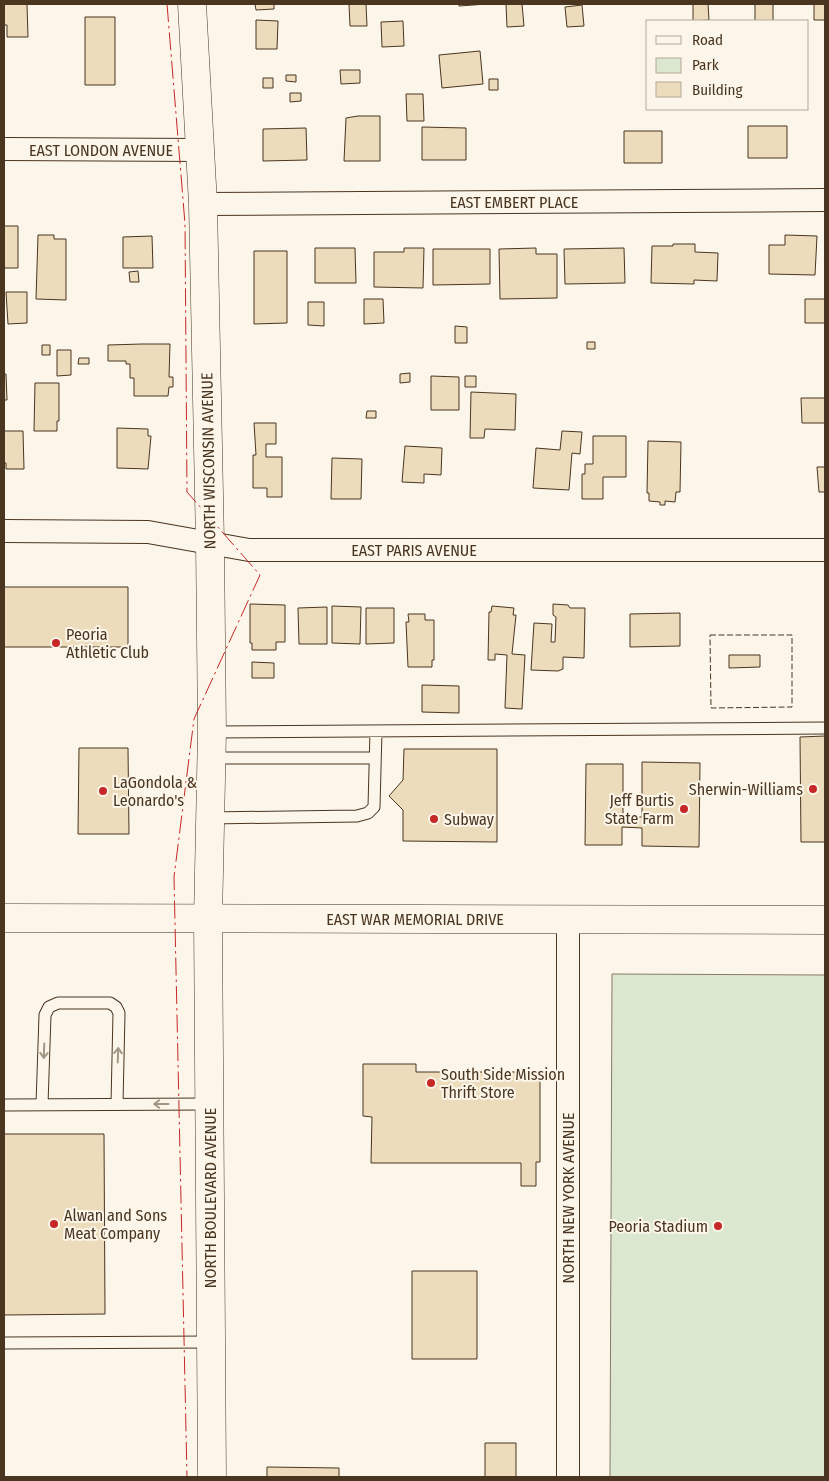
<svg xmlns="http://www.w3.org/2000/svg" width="829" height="1481" viewBox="0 0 829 1481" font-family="'Fira Sans Condensed',sans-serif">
<rect width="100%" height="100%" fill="#fbf6e9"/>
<!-- green -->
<path fill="#dce7d0" stroke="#887966" d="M612,974L825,975V1477H610Z"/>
<!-- building -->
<path fill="#ecdcbc" stroke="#4a3520" d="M4,4H27L28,37H7V25H4Z
M255,4H274V9L256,10Z
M349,4H366L367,26H350Z
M459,4H487L459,6Z
M506,4H522L524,26L507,27Z
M693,4H708L709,20L693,21Z
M755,4H773V21H755Z
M814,4H825V20H814Z
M582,5L584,26L567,27L565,7Z
M85,17H115V85H85Z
M256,20L278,21L277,49H256Z
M403,21L404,46L382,47L381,22Z
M480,51L483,84L442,88L439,55Z
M340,70H360V83L341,84Z
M286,75H296V82L286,81Z
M263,78H273V88H263Z
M489,79H498V90H489Z
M290,93H301V101L290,102Z
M406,94H423L424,121H407Z
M358,116H380V161H344L346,118Z
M748,126H787V158H748Z
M422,127L466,128V160H422Z
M306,128L307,160L263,161V129Z
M624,131H662V163H624Z
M4,226H18V268H4Z
M38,235H54V239H66V300L36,299Z
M785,235L817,236L815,275L769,274V245H785Z
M152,236L153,268H123V237Z
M673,244H695V252L718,253L717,281L694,280V284L651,283L652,246H673Z
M315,248H355L356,283H315Z
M404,248H424L423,288L374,287V252H404Z
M536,248V254H557V298L500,299L499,249Z
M624,248L625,283L565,284L564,249Z
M433,249H490V284L433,285Z
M254,251H287V323L254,324Z
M138,271L139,282H130L129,272Z
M6,292H27V323L8,324Z
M364,299H383L384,323L364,324Z
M805,299H825V323H805Z
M308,302H324V326L308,325Z
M455,326L467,327V343H455Z
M587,342H595V349H587Z
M142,344H170L169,377H173V387H169L168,396H134V378H130V364H126V361H108V345Z
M42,345H50V355H42Z
M57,350H71V375L57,376Z
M79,358H89V364H78Z
M410,373V382L400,383V374Z
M4,374H6L7,400H4Z
M431,376L459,377V410H431Z
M465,376H476V387H465Z
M35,383H59V421H57V431H34Z
M471,392L516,394L515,430L485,429L484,438H470Z
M801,398H825V423H802Z
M367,411H376V418H366Z
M254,423H276V444H266V457H282V497H267V488H253V455H256Z
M117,428L148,429V436H151L148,469L117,468Z
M4,431H23L24,469H6V463H4Z
M562,431L582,432L580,454L572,453L569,490L533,488L536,448L560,450Z
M593,436H626V477H603V499H582V474H585V464H593Z
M648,441L681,442L680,492H676L675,502L665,501V505H660V502L649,501V493H647Z
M405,446L442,448L441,475L424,474V483L402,482Z
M332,458L362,459L361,499H331Z
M817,467H825V492H819Z
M4,587H128V647H4Z
M250,604L285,605V642H276V650H252V643H250Z
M553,604L568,605L570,608H585L584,658L563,657V669L558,671L531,670L534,623L552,624L551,642H555L556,617L553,615Z
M332,606L361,607L360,644L332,643Z
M492,606L514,608L513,615H516L512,654L525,655L522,709L505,708L507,655L495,654V660H488L489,612H491Z
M327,607V644H299L298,608Z
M366,608H394V643L366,644Z
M680,613V646L630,647V614Z
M408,614H425V620H434V660H432V667H408L406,622H409Z
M729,655H760V667L729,668Z
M252,662L274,663V678H252Z
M422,685L459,686V713L422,712Z
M825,736V842H801L800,737Z
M79,748H128L129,834H78Z
M404,749H497V842L403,841V810L389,796L403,780Z
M642,762L700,763L699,847L642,846V828L622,827V845H585L586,764H623V817H642Z
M363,1064H416V1072H540V1162H536V1186H521V1163H371L372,1117L363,1116Z
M4,1134H104L105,1314L4,1315Z
M412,1271H477V1359H412Z
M485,1443H516V1477H481H485Z
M267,1467L339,1468V1477H267Z"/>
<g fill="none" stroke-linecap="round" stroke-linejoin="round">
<defs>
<path id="lane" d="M212,732L825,728
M211,758H375
M210,818L357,816L368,813L374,807L376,731
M4,1105L209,1104
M42,1105L45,1015L49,1007L58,1003H110L116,1007L119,1013L117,1104
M4,1343L211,1342"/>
<path id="street" d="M4,149L199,150
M203,204L825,200
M4,531L148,532L249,550H825
M568,1477V919"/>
<path id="secondary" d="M192,4L203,204L210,543L212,732L208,919L212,1477"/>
<path id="highway" d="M4,918L825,920"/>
</defs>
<!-- lane casing -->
<use href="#lane" stroke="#4a3520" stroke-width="13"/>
<!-- street casing -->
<use href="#street" stroke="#4a3520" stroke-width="24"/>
<!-- secondary casing -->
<use href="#secondary" stroke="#4a3520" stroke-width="29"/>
<!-- highway casing -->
<use href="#highway" stroke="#4a3520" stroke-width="29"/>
<!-- lane -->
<use href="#lane" stroke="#fbf6e9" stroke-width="11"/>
<!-- street -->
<use href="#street" stroke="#fbf6e9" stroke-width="22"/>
<!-- secondary -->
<use href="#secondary" stroke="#fbf6e9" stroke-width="28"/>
<!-- highway -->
<use href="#highway" stroke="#fbf6e9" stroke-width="28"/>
<!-- fence -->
<path stroke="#4a3520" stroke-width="1" stroke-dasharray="6 2.5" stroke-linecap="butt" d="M710,635H792V707L711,708Z"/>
<!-- power -->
<path stroke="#c62828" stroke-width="1" stroke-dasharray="18 4 2.5 4" stroke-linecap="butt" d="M167,4L185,224L187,492L260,575L194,719L174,877L187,1477"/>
</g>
<!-- one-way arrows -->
<defs><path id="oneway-shaft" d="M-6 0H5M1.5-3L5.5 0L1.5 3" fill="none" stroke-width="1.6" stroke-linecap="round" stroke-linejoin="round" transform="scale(1.25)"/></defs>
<g stroke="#a29684">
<use href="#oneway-shaft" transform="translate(44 1051) rotate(92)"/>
<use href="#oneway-shaft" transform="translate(118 1055) rotate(-88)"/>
<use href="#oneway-shaft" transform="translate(161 1104) rotate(180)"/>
</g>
<!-- markers -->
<g fill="#c62828" stroke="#fbf6e9" stroke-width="2">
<circle cx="56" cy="643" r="5"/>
<circle cx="813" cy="789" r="5"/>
<circle cx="103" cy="791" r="5"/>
<circle cx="684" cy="809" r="5"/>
<circle cx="434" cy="819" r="5"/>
<circle cx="431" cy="1083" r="5"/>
<circle cx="54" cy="1224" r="5"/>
<circle cx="718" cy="1226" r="5"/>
</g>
<g text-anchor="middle" stroke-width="4" stroke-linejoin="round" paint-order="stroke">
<!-- street labels -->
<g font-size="16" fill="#4a3520" stroke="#fbf6e9">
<text x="101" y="156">EAST LONDON AVENUE</text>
<text x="514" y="208">EAST EMBERT PLACE</text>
<text transform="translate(208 461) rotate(-91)" y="6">NORTH WISCONSIN AVENUE</text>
<text x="414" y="556">EAST PARIS AVENUE</text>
<text x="415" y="925">EAST WAR MEMORIAL DRIVE</text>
<text transform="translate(210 1198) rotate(-90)" y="6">NORTH BOULEVARD AVENUE</text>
<text transform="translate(568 1198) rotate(-90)" y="6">NORTH NEW YORK AVENUE</text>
</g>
<!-- poi labels -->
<g font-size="16" fill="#4a3520" stroke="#fbf6e9" text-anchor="start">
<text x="66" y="640">Peoria<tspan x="66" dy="18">Athletic Club</tspan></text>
<text x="113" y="788">LaGondola &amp;<tspan x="113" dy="18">Leonardo's</tspan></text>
<text x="803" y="795" text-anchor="end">Sherwin-Williams</text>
<text x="674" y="806" text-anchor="end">Jeff Burtis<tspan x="674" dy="18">State Farm</tspan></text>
<text x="444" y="825">Subway</text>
<text x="441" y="1080">South Side Mission<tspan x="441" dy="18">Thrift Store</tspan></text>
<text x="64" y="1221">Alwan and Sons<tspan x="64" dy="18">Meat Company</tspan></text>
<text x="708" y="1232" text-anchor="end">Peoria Stadium</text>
</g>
</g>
<!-- border -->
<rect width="829" height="1481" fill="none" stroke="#4a3520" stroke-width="10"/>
<!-- legend -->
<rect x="646" y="20" width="162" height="90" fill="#fbf6e9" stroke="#b4a999"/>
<rect x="656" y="36" width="25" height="8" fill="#fbf6e9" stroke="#b4a999"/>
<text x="692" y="45" font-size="15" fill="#4a3520">Road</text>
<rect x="656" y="58" width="25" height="15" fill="#dce7d0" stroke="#b4a999"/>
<text x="692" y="70" font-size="15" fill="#4a3520">Park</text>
<rect x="656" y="82" width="25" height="15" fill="#ecdcbc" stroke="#b4a999"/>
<text x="692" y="95" font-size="15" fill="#4a3520">Building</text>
</svg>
